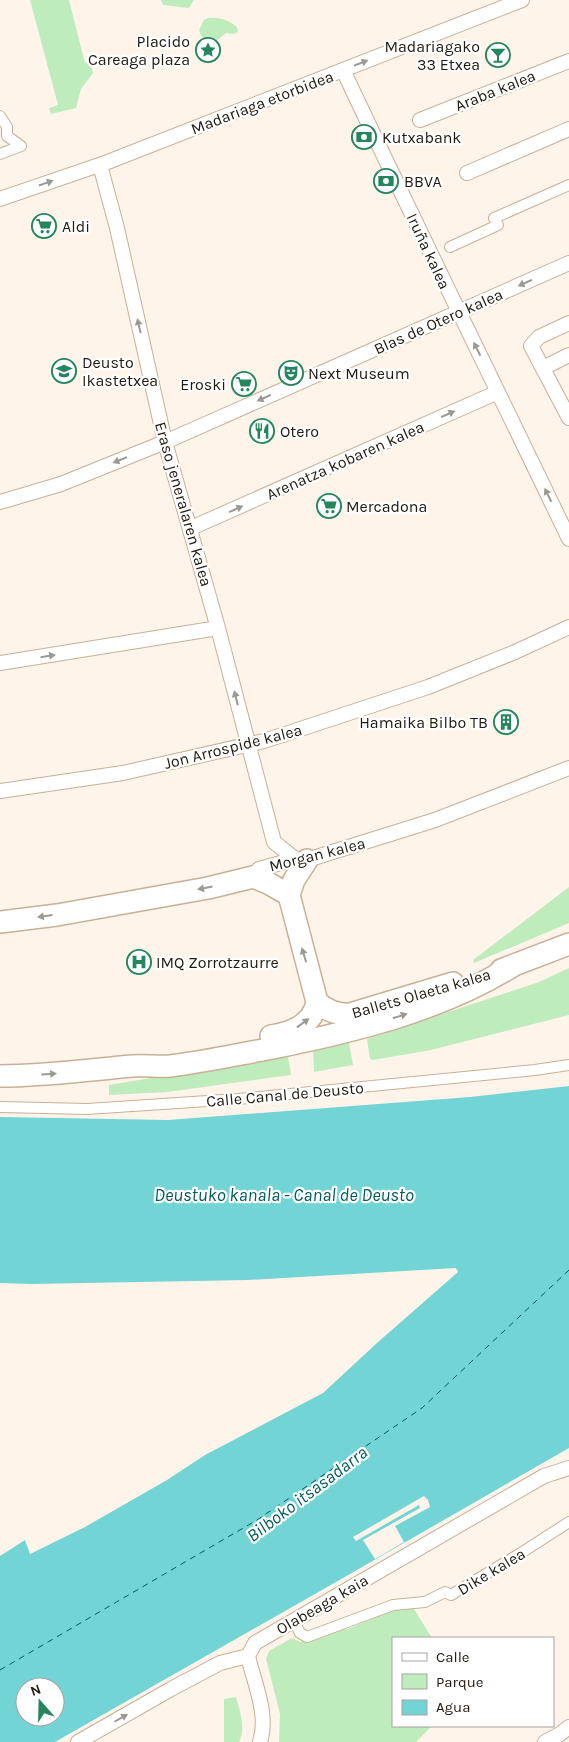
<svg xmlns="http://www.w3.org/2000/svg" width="569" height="1742" viewBox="0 0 569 1742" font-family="Karla,sans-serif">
<rect width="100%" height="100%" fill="#fef4ea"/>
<!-- green -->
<path fill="#bfecbc" d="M30,0H69L85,63L90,61L93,73L81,89L76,108L51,114L49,108L58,105Z
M161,0H194L189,8L163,5Z
M208,18C219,17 229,20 237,27L238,32L233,34L226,33L215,42C206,41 201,39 199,30L204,20Z
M569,887V923L474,963L473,960Z
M569,968V1015L431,1050L373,1060L370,1059L367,1039L539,982Z
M349,1043L353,1065L314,1072L313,1050Z
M283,1056H288L291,1075L168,1092L109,1095V1085Z
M412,1606L432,1638H393V1726H432L416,1742H279L280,1714L266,1659L269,1651L292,1638L300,1642L330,1631L348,1629L388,1612Z
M236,1697C240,1711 246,1728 239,1742H224V1699Z"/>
<!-- water -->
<path fill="#73d4d5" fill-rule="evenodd" d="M569,1086V1448L343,1578L55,1742H0V1556L25,1540L30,1554L85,1527L167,1480L205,1455L323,1393L377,1343L458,1272L456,1268L248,1280L30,1284L0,1283V1117L168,1120L470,1097ZM25,1687H55V1717H25Z"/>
<!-- pier -->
<path fill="#fef4ea" d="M424,1496L428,1500L430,1507L395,1526L404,1542L375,1559L363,1540L420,1508L419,1505L356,1541L353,1537Z"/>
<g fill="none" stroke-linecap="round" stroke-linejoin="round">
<!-- ferry -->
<path stroke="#005b5c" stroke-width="1" stroke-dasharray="6 5" stroke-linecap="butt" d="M0,1670L257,1520L422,1408L569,1270"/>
<defs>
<path id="pedestrian" d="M0,116L7,127V136L21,146L0,154
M450,247L498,225L494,218L569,185
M0,1107L87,1109L238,1099L535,1070L569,1065
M298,1629L300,1633L307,1637L393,1605L425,1602L445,1592L451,1595L521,1553L569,1522"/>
<path id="minor" d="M343,70C417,227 494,383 569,539
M420,120L569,61
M100,165L117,228L165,442L218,628L274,842L295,859
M467,173L569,129
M0,199L105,163L522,0
M569,323L539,337L531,346L569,418
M543,368L569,355
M0,502L61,484L165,442L569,263
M191,528L498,392
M0,663L218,628
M0,791L123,773L264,741L428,687L515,652L569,627
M253,877L259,869L295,859L307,860L435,820L569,768
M248,1656C254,1683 269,1714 260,1742
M78,1742L171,1689L220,1663L248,1656L255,1643L544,1476L569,1468
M545,1742L560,1734L569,1727"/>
<path id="primary" d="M0,922L57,915L208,888L253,877L268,883L289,895
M501,970L569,944
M317,1002C327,1011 337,1015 350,1014L453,983
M271,1036C291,1033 313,1025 317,1002L289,895L294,880L307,860
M0,1076C44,1076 88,1070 132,1066C145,1065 158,1067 170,1066C203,1062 235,1055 268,1049C352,1032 441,1011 514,965"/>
</defs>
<!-- pedestrian casing -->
<use href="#pedestrian" stroke="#c7b096" stroke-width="12"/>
<!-- minor casing -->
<use href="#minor" stroke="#c7b096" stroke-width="16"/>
<!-- primary casing -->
<use href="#primary" stroke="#c7b096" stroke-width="24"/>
<!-- pedestrian -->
<use href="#pedestrian" stroke="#fff" stroke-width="10"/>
<!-- minor -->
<use href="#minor" stroke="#fff" stroke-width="14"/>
<!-- primary -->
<use href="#primary" stroke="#fff" stroke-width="21"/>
</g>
<!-- one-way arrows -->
<defs><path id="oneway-solid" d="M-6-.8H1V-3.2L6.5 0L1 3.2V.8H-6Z" transform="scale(1.25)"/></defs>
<g fill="#9c9893">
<use href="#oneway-solid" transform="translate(361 63) rotate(-21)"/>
<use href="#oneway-solid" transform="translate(46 183) rotate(-19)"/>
<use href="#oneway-solid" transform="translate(525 283) rotate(156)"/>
<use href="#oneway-solid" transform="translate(139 326) rotate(-103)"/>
<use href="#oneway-solid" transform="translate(477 349) rotate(-117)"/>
<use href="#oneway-solid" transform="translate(264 398) rotate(156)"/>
<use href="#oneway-solid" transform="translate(448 414) rotate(-24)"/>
<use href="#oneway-solid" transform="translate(120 460) rotate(158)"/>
<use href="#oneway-solid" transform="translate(548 495) rotate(-116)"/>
<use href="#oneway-solid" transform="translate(236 509) rotate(-24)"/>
<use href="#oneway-solid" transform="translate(48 656) rotate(-9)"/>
<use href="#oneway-solid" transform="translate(236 698) rotate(-104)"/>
<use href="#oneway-solid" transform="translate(205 888) rotate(169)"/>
<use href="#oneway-solid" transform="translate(45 916) rotate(172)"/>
<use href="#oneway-solid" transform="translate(304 955) rotate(-107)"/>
<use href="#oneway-solid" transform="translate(400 1016) rotate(-18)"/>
<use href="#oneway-solid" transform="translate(303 1023) rotate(-36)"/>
<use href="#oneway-solid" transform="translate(49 1074) rotate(-3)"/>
<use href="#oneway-solid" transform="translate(121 1718) rotate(-30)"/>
</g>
<!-- icons -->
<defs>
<symbol id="sight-ring" viewBox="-11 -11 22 22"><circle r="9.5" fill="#fff" stroke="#25865e" stroke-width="1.5"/><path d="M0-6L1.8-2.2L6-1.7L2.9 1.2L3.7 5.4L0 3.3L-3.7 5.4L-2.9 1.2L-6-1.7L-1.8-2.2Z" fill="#25865e"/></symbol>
<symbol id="bar-ring" viewBox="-11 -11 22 22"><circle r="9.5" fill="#fff" stroke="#25865e" stroke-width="1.5"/><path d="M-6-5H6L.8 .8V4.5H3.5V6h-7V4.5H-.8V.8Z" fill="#25865e"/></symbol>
<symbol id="bank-ring" viewBox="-11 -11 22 22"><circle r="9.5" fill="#fff" stroke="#25865e" stroke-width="1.5"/><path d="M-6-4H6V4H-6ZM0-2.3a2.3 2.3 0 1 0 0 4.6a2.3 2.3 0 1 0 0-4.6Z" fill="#25865e"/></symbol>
<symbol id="supermarket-ring" viewBox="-11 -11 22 22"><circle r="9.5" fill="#fff" stroke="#25865e" stroke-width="1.5"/><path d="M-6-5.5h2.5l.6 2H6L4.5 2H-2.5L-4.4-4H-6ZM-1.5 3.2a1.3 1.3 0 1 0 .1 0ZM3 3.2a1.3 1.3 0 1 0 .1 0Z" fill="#25865e"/></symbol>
<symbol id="school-ring" viewBox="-11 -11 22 22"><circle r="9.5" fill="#fff" stroke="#25865e" stroke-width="1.5"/><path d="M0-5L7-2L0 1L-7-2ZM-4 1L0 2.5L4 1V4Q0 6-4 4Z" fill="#25865e"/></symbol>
<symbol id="theatre-ring" viewBox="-11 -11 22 22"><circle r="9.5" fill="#fff" stroke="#25865e" stroke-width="1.5"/><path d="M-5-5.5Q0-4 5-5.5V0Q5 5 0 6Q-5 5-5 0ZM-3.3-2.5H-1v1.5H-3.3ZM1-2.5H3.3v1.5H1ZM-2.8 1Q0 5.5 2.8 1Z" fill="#25865e"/></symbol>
<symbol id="restaurant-ring" viewBox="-11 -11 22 22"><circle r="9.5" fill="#fff" stroke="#25865e" stroke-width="1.5"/><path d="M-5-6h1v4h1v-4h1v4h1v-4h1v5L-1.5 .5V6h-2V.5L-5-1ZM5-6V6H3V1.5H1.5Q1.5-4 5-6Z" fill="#25865e"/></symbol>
<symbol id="building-ring" viewBox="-11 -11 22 22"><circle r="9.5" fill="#fff" stroke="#25865e" stroke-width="1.5"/><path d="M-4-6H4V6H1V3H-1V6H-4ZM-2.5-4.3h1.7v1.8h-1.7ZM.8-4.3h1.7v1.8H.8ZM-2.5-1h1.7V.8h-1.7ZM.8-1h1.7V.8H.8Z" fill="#25865e"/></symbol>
<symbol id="hospital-ring" viewBox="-11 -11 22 22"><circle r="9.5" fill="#fff" stroke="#25865e" stroke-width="1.5"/><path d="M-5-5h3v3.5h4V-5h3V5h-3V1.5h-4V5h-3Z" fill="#25865e"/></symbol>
</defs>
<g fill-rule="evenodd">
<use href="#sight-ring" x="194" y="36" width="28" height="28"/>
<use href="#bar-ring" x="484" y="41" width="28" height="28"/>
<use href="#bank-ring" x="350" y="123" width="28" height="28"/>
<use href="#bank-ring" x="372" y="167" width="28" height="28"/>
<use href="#supermarket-ring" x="30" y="212" width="28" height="28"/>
<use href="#school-ring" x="50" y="357" width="28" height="28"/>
<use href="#theatre-ring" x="277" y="359" width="28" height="28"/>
<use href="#supermarket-ring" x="230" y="370" width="28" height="28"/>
<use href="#restaurant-ring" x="248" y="417" width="28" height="28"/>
<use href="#supermarket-ring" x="315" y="492" width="28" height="28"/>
<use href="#building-ring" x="492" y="708" width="28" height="28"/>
<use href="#hospital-ring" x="125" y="948" width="28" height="28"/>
</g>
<g text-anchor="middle" stroke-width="4.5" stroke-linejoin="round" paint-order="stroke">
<!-- poi labels -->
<g font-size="16" fill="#22190f" stroke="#fff" text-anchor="start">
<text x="190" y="47" text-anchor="end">Placido<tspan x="190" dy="18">Careaga plaza</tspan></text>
<text x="480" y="52" text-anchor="end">Madariagako<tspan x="480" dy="18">33 Etxea</tspan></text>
<text x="382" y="143">Kutxabank</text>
<text x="404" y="187">BBVA</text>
<text x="62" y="232">Aldi</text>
<text x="82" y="368">Deusto<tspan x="82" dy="18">Ikastetxea</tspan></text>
<text x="308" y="379">Next Museum</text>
<text x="226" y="390" text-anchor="end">Eroski</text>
<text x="280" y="437">Otero</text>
<text x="346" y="512">Mercadona</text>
<text x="488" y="728" text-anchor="end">Hamaika Bilbo TB</text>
<text x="156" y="968">IMQ Zorrotzaurre</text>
</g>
<!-- street labels -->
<g font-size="16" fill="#22190f" stroke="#fff">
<text transform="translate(495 90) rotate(-22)" y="6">Araba kalea</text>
<text transform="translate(262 102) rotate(-21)" y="6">Madariaga etorbidea</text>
<text transform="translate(429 251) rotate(65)" y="6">Iruña kalea</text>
<text transform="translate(438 321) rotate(-24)" y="6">Blas de Otero kalea</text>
<text transform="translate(345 460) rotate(-24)" y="6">Arenatza kobaren kalea</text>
<text transform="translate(184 504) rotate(74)" y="6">Eraso jeneralaren kalea</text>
<text transform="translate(233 746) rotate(-14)" y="6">Jon Arrospide kalea</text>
<text transform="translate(317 854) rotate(-14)" y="6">Morgan kalea</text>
<text transform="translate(421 993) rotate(-16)" y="6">Ballets Olaeta kalea</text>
<text transform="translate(285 1094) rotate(-5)" y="6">Calle Canal de Deusto</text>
<text transform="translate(491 1571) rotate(-31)" y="6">Dike kalea</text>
<text transform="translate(322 1604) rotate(-30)" y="6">Olabeaga kaia</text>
</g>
<!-- water labels -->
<g font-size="18" font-style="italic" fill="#005b5c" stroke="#fff">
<text x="284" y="1201">Deustuko kanala - Canal de Deusto</text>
<text transform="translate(307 1494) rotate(-37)" y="6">Bilboko itsasadarra</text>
</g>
</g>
<!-- legend -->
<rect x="392" y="1637" width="162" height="90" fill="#ffffff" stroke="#a7a39f"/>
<rect x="402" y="1653" width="25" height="8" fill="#ffffff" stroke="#a7a39f"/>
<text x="436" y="1662" font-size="15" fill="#22190f">Calle</text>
<rect x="402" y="1674" width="25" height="15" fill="#bfecbc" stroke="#a7a39f"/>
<text x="436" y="1687" font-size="15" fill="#22190f">Parque</text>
<rect x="402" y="1700" width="25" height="15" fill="#73d4d5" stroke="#a7a39f"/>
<text x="436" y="1712" font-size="15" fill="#22190f">Agua</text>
<!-- north arrow -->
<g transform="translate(40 1702) rotate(340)"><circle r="24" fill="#ffffff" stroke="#a7a39f"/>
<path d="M0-4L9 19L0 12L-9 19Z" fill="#25865e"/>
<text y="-8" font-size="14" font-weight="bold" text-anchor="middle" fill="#22190f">N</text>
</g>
</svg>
